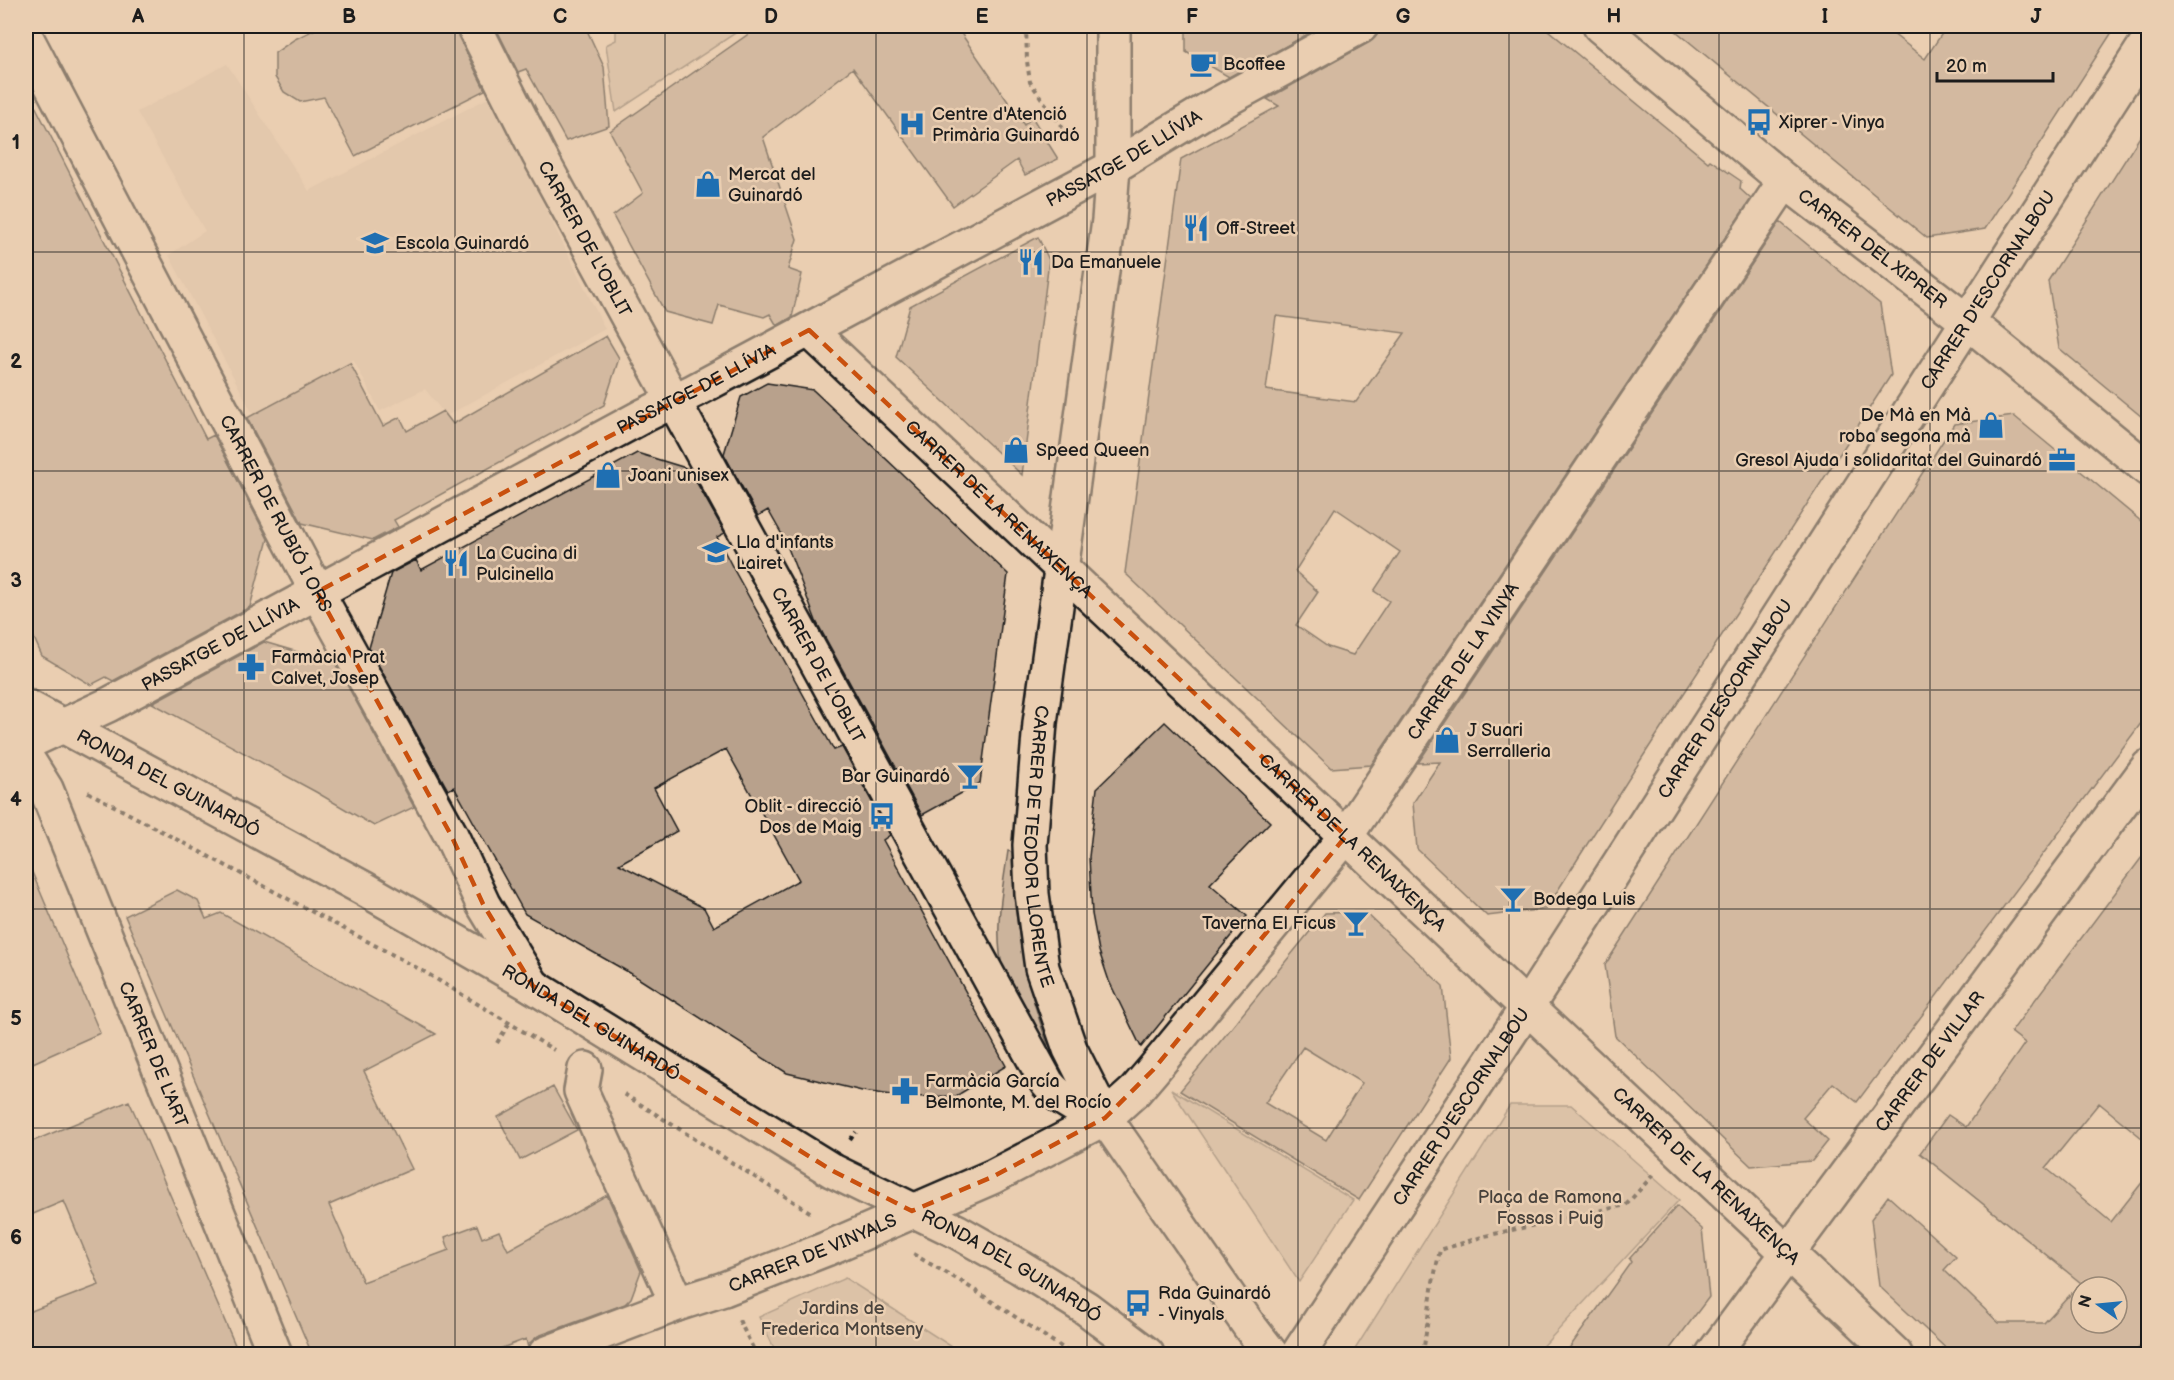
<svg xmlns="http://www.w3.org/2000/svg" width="2174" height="1380" viewBox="0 0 2174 1380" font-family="'Balsamiq Sans',sans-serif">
<rect width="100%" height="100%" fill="#eaceb1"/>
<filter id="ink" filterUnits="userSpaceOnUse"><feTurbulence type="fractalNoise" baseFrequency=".0167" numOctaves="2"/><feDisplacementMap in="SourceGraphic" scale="12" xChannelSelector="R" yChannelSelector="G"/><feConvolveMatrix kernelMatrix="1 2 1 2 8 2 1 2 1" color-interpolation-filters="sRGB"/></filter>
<g filter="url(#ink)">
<!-- built -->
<path fill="#dbc0a6" d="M227,64L309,191L490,97L605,329L446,416L425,389L380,411L353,359L350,363L253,414L169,255L205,231L137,112Z"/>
<!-- green -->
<path fill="#ccb49c" stroke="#74685c" stroke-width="1.5" d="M616,26H746L616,112L606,45L616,40Z
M1008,851L1012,852C1013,918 1025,983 1048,1045L1042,1048L1004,975C993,933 1002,893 1008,851Z
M1171,1089L1353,1200L1299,1282Z
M1510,1105H1571L1679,1200L1536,1354H1352Z
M845,1278L963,1354H777L759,1317Z"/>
<!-- building -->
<path fill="#b8a18c" stroke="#1c1c1c" stroke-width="1.5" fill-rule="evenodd" d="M322,26H455L457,34L485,90L355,156L324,97L300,102L284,92L275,77V53L295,39Z
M495,26H585L604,67L609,126L566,141L526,69L518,72Z
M760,26H956L1024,125L1032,117L1058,159L1025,175L1017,160L953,206L853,68L763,137L797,239L788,269L802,274L792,317L777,326L770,314L764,317L719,305L713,325L665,312L613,216L643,193L610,131Z
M1186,26H1323L1229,77L1186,52Z
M1380,26H1543L1708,162L1710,160L1741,181L1740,189L1751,199L1371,765L1331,768L1125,573L1181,159L1279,106L1267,99L1370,42L1377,35ZM1276,316L1405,333L1356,402L1266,390ZM1335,508L1400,552L1374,591L1389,601L1353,655L1328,647L1296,625L1318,592L1295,571Z
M1670,26H1883L1925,59L1947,26H2116L1985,229L1927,238Z
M26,88L206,439L214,435L268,539L250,607L113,681L106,677L91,685L42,656L26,620Z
M2148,124V422L2059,348L2048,281Z
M1780,222L1880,304L1891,375L1640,761L1546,909L1487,916L1417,849L1413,803L1440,762L1418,763Z
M1038,237L1049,260L1022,475L896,357L910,306Z
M606,336L619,358L604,405L394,520L398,527L373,540L302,523L247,418L350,363L383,426L400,417L407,431L443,411L453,424Z
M767,383L813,390L1008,574L980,783L922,815L816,621L785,540L768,510L758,516L724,454L741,397Z
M2014,416L2148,527V714L1857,1102L1833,1083L1803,1118L1828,1141L1812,1161L1751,1166L1615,1036L1605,965L1954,424Z
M637,453L689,469L725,533L717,537L734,570L834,750L842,747L890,835L883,840L1006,1066L956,1096L908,1097L862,1091L787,1073L630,973L525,914L454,787L448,790L369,648L391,573L416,560L421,570ZM726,749L799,880L714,927L704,908L619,864L677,831L654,788Z
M264,642L335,663L414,807L374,826L316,792L152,703Z
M1165,722L1270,822L1210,884L1247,916L1141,1047L1109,981L1099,951L1092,914L1089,857L1097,788Z
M2148,849V1143L2099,1103L2046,1168L2111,1222L2148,1175V1336L2134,1354H1952L1879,1286L1871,1219L1888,1196L1956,1257L1944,1270L1999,1323H2044L2081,1283L1920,1153L1948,1115L1966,1127L2025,1043L2011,1032ZM2081,1287H2117V1323H2081Z
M26,858L100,1033L26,1066Z
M177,890L198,901L206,919L221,913L436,1034L364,1071L412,1169L329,1205L363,1282L449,1250L445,1237L477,1225L482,1238L499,1231L508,1250L607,1195L641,1271L631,1298L625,1304L538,1336L531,1342L528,1348L526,1339L486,1354H312L125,916Z
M1365,912L1443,986L1451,1058L1359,1200L1180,1091L1325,913ZM1303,1047L1362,1083L1326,1140L1265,1103Z
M553,1087L577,1130L520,1160L498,1117Z
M129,1101L139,1123L239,1354H26V1313L99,1285L64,1201L26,1217V1144Z
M1677,1206L1702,1229L1709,1297L1666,1354H1565L1631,1262L1629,1259Z"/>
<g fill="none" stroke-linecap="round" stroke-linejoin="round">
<defs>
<g id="minor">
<path id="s1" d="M474,26L539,155L1047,1083C1063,1103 1082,1110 1105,1118"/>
<path id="s2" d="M1113,26V167L1109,220L1040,723L1030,845L1032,894L1042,968L1070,1049L1105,1118L1250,1327L1271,1354"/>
<path id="s3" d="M1600,26L1785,181L1968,322L2148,469"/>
<path id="s4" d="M26,37L317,592L451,835L483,904L533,986"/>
<path id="s5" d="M809,330L1895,1354"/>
<path id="s6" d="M26,743L108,705L645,415L694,391L1113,167L1207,110L1361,26"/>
<path id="s7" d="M26,757L46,789L275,1354"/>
<path d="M585,1069L581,1091L677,1304"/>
<path id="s8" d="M545,1354L677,1304L724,1289L826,1249L992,1177L1105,1118L1135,1091L1153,1070L1346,836L1785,181"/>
<path id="s9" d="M1298,1354L1527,1007L2148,41"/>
<path id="s10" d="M1713,1354L2148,767"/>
</g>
<g id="major">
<path id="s11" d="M26,706L363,888L533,986L833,1171L956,1231L1020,1267L1086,1308L1147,1354"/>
</g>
</defs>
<!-- minor casing -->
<use href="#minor" stroke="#1c1c1c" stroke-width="38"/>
<!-- major casing -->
<use href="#major" stroke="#1c1c1c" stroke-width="38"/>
<!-- path -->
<path stroke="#1c1c1c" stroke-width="4" stroke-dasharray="4.5 4.5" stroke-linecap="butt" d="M1026,26L1027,61L1030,82L1069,137
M88,792L423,971L554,1050
M497,1043L510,1022
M624,1094L813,1214
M850,1140L856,1132
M913,1254L962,1282L1072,1354
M739,1320L756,1354
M1423,1354L1433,1282L1440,1250L1485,1236L1626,1205L1653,1175"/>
<!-- minor -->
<use href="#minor" stroke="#eaceb1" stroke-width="33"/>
<!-- major -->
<use href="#major" stroke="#eaceb1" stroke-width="33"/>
</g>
</g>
<!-- marked area -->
<path d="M0 0H2174V1380H0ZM809,330L1346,836L1153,1070L1105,1118L992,1177L912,1211L833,1171L533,986L483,904L451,835L317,592Z" fill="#eaceb1" fill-opacity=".55" fill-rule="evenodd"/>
<path fill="none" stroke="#c9500e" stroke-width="4.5" stroke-dasharray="12 8" stroke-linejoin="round" d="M809,330L1346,836L1153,1070L1105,1118L992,1177L912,1211L833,1171L533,986L483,904L451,835L317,592Z"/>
<!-- grid -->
<path fill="none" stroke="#1c1c1c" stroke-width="1.5" stroke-opacity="0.55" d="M244,26V1354M455,26V1354M665,26V1354M876,26V1354M1087,26V1354M1298,26V1354M1509,26V1354M1719,26V1354M1930,26V1354M26,252H2148M26,471H2148M26,690H2148M26,909H2148M26,1128H2148"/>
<!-- icons -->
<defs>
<symbol id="cafe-bare" viewBox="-9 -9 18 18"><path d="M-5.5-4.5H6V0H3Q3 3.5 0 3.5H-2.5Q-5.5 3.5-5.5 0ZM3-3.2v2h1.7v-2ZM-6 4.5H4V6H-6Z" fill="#1f6fb2" stroke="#eaceb1" stroke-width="2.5" paint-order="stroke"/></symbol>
<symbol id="bus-bare" viewBox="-9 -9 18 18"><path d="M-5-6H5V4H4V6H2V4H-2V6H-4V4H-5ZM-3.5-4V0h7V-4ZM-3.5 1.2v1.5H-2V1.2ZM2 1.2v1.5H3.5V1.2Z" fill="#1f6fb2" stroke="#eaceb1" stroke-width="2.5" paint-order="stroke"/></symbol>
<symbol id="hospital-bare" viewBox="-9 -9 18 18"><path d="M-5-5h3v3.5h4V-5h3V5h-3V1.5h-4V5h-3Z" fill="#1f6fb2" stroke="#eaceb1" stroke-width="2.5" paint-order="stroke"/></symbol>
<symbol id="shop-bare" viewBox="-9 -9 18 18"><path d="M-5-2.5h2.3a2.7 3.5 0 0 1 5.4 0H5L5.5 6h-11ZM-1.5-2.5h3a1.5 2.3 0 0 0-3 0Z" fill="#1f6fb2" stroke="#eaceb1" stroke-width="2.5" paint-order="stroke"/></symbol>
<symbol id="restaurant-bare" viewBox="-9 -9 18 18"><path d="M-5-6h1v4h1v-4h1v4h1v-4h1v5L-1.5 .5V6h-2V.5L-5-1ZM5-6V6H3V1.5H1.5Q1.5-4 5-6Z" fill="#1f6fb2" stroke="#eaceb1" stroke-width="2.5" paint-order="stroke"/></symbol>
<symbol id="school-bare" viewBox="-9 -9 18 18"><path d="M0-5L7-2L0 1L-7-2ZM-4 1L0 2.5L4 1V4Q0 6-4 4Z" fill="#1f6fb2" stroke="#eaceb1" stroke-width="2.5" paint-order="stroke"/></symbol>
<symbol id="office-bare" viewBox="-9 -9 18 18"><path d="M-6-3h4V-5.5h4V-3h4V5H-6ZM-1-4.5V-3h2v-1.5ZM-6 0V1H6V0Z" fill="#1f6fb2" stroke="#eaceb1" stroke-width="2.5" paint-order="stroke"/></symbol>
<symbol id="pharmacy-bare" viewBox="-9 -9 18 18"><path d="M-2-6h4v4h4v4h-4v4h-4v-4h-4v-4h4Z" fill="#1f6fb2" stroke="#eaceb1" stroke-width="2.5" paint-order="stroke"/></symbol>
<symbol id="bar-bare" viewBox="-9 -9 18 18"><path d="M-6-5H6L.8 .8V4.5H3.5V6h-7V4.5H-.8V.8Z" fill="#1f6fb2" stroke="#eaceb1" stroke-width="2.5" paint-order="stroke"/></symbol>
</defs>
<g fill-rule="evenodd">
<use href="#cafe-bare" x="1184" y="45" width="38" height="38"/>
<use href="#bus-bare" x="1740" y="103" width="38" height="38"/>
<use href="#hospital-bare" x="893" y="105" width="38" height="38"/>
<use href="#shop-bare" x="689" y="165" width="38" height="38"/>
<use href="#restaurant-bare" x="1177" y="209" width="38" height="38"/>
<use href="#school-bare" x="356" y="224" width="38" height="38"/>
<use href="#restaurant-bare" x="1012" y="243" width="38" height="38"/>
<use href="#shop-bare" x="1972" y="406" width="38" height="38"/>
<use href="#shop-bare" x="997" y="431" width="38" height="38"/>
<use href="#office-bare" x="2043" y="441" width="38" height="38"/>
<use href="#shop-bare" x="589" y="456" width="38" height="38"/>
<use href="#school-bare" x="697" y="533" width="38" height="38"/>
<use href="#restaurant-bare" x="437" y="544" width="38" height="38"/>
<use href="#pharmacy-bare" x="232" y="648" width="38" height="38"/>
<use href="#shop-bare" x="1428" y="721" width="38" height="38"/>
<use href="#bar-bare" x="951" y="757" width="38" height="38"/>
<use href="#bus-bare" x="863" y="797" width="38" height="38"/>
<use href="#bar-bare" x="1494" y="880" width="38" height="38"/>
<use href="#bar-bare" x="1337" y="904" width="38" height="38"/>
<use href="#pharmacy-bare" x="886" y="1072" width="38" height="38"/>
<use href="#bus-bare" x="1119" y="1284" width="38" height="38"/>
</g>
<g text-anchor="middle" stroke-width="5" stroke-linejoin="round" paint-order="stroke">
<!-- poi labels -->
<g font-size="18" fill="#1c1c1c" stroke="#eaceb1" text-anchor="start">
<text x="1223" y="70">Bcoffee</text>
<text x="932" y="120">Centre d'Atenció<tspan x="932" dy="21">Primària Guinardó</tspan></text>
<text x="1779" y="128">Xiprer - Vinya</text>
<text x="728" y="180">Mercat del<tspan x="728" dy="21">Guinardó</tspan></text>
<text x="1216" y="234">Off-Street</text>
<text x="395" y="249">Escola Guinardó</text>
<text x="1051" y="268">Da Emanuele</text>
<text x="1971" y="421" text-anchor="end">De Mà en Mà<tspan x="1971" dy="21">roba segona mà</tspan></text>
<text x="1036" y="456">Speed Queen</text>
<text x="2042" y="466" text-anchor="end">Gresol Ajuda i solidaritat del Guinardó</text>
<text x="628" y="481">Joani unisex</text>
<text x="736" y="548">Lla d'infants<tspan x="736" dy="21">Lairet</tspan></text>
<text x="476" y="559">La Cucina di<tspan x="476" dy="21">Pulcinella</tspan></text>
<text x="271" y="663">Farmàcia Prat<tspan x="271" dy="21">Calvet, Josep</tspan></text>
<text x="1467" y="736">J Suari<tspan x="1467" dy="21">Serralleria</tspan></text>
<text x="950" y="782" text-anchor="end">Bar Guinardó</text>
<text x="862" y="812" text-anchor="end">Oblit - direcció<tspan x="862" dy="21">Dos de Maig</tspan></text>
<text x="1533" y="905">Bodega Luis</text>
<text x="1336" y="929" text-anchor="end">Taverna El Ficus</text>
<text x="925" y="1087">Farmàcia García<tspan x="925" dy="21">Belmonte, M. del Rocío</tspan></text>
<text x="1158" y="1299">Rda Guinardó<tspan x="1158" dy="21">- Vinyals</tspan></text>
</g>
<!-- street labels -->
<g font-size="18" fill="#1c1c1c" stroke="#eaceb1">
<text dy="6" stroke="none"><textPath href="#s6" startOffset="1244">PASSATGE DE LLÍVIA</textPath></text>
<text dy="6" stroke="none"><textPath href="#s1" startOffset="240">CARRER DE L'OBLIT</textPath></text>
<text dy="6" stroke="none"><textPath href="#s3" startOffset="352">CARRER DEL XIPRER</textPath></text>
<text dy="6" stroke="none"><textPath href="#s9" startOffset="1268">CARRER D'ESCORNALBOU</textPath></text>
<text dy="6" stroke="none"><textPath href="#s6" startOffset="758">PASSATGE DE LLÍVIA</textPath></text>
<text dy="6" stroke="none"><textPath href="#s5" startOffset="261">CARRER DE LA RENAIXENÇA</textPath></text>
<text dy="6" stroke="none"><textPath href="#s4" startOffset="538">CARRER DE RUBIÓ I ORS</textPath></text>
<text dy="6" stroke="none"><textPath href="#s6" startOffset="218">PASSATGE DE LLÍVIA</textPath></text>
<text dy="6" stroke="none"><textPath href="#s8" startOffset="1190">CARRER DE LA VINYA</textPath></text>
<text dy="6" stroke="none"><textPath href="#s1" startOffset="726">CARRER DE L'OBLIT</textPath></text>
<text dy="6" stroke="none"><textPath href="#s9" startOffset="782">CARRER D'ESCORNALBOU</textPath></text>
<text dy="6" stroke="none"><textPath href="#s11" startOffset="162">RONDA DEL GUINARDÓ</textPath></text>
<text dy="6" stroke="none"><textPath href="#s5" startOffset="747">CARRER DE LA RENAIXENÇA</textPath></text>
<text dy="6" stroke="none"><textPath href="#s2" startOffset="826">CARRER DE TEODOR LLORENTE</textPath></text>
<text dy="6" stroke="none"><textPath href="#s11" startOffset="648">RONDA DEL GUINARDÓ</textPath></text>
<text dy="6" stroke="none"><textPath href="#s7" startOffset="324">CARRER DE L'ART</textPath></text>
<text dy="6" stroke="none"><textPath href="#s10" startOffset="364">CARRER DE VILLAR</textPath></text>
<text dy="6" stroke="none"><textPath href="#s9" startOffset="296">CARRER D'ESCORNALBOU</textPath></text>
<text dy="6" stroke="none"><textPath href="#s5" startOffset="1233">CARRER DE LA RENAIXENÇA</textPath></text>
<text dy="6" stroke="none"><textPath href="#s8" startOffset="286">CARRER DE VINYALS</textPath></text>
<text dy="6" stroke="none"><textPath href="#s11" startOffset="1134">RONDA DEL GUINARDÓ</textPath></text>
</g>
<!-- park labels -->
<g font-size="18" fill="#48423c" stroke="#eaceb1">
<text x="1550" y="1203">Plaça de Ramona<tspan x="1550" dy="21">Fossas i Puig</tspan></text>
<text x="842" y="1314">Jardins de<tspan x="842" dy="21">Frederica Montseny</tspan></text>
</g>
</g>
<!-- margin -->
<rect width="2174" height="1380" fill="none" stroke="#eaceb1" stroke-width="66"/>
<!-- north arrow -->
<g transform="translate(2099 1305) rotate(285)"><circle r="28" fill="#eaceb1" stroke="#988775" stroke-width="1.5"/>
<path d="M0-4.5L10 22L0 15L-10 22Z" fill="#1f6fb2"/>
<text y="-9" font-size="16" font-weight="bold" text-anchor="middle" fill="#1c1c1c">N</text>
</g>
<!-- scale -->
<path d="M1937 72v9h116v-9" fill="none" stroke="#1c1c1c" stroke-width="3"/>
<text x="1946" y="72" font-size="18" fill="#1c1c1c" stroke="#eaceb1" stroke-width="4.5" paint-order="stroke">20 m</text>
<rect x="33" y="33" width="2108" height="1314" fill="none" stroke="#1c1c1c" stroke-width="2"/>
<g font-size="20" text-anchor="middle" font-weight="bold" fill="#1c1c1c">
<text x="138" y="23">A</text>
<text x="349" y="23">B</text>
<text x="560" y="23">C</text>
<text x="771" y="23">D</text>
<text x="982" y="23">E</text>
<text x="1192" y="23">F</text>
<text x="1403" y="23">G</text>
<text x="1614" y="23">H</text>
<text x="1825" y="23">I</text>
<text x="2036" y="23">J</text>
<text x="16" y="149">1</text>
<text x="16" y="368">2</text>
<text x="16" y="587">3</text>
<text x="16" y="806">4</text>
<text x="16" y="1025">5</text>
<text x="16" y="1244">6</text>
</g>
</svg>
